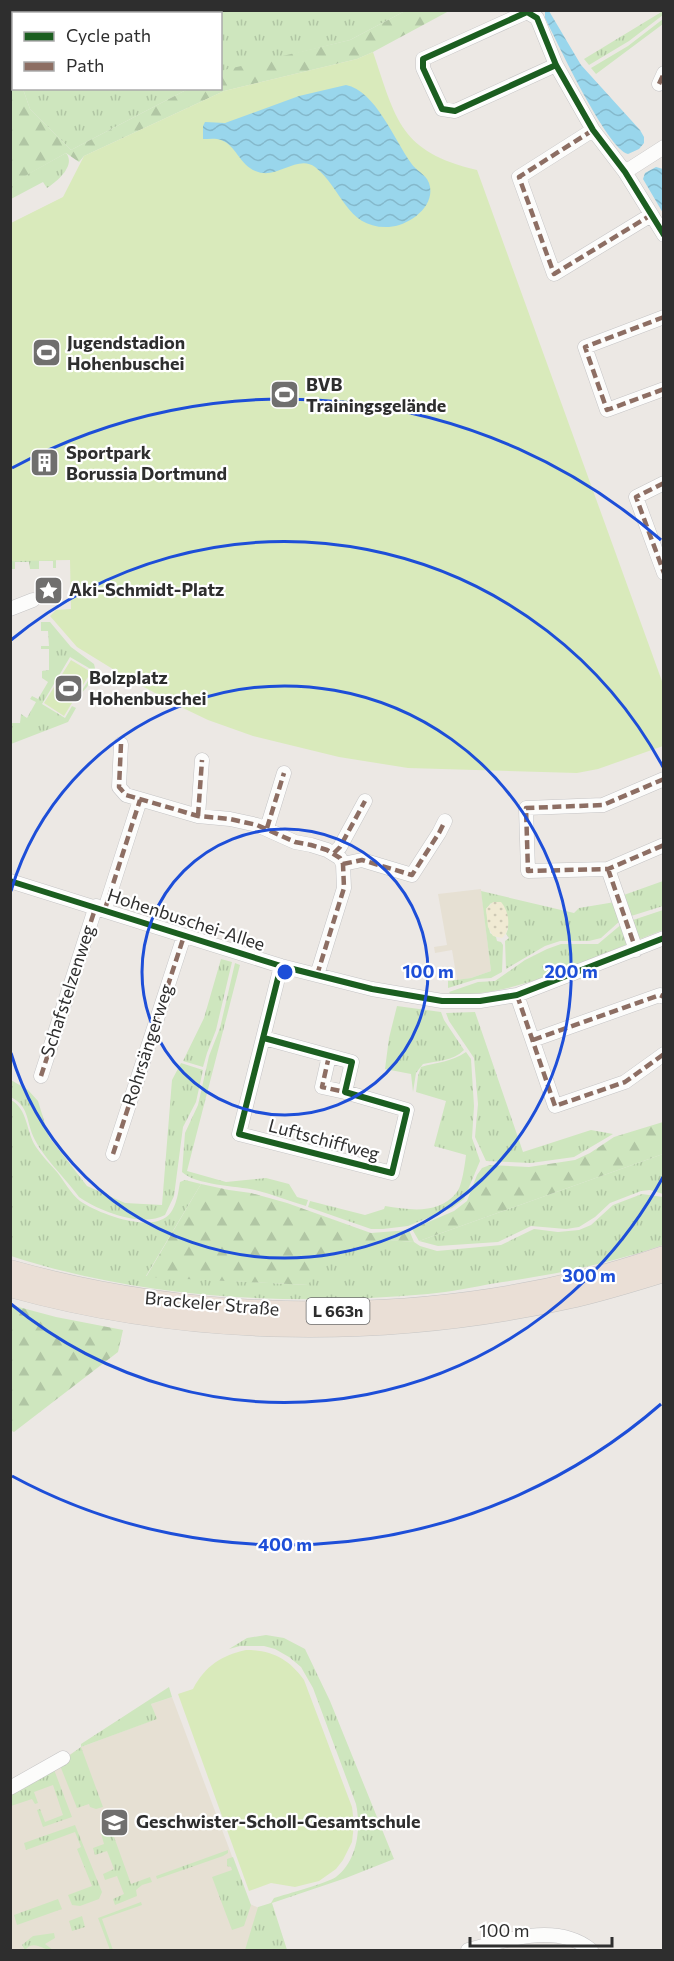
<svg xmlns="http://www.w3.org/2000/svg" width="674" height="1961" viewBox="0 0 674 1961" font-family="Commissioner,sans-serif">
<defs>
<pattern id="grass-tufts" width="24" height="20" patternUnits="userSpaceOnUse" patternTransform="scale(1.5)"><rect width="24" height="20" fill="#cee6be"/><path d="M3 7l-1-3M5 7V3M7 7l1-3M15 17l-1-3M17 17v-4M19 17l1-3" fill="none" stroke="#b1c6a4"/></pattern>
<pattern id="forest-firs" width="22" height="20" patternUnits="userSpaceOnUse" patternTransform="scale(1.5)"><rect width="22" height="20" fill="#cee6be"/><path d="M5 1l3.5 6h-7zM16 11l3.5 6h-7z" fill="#b1c6a4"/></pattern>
<pattern id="sand-dots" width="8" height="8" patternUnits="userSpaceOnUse" patternTransform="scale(1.5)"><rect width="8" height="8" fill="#f0ead3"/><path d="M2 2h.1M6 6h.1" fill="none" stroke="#cec9b5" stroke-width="1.8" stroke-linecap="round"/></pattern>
<pattern id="water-waves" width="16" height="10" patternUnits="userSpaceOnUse" patternTransform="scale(1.5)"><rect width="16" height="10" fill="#99d6ec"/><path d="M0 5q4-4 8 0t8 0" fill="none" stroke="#84b8cb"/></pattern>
</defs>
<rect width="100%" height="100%" fill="#ece8e4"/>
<!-- education -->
<path fill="#e6e0d3" d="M481,889L491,971L471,978L457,980L452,950L435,953L434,947L447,945L438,894Z
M172,1697L250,1904L259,1908L271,1903L287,1950H11V1795L81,1747L156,1719L151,1704Z"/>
<!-- grass -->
<path fill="url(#grass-tufts)" d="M82,10L405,11L350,40L221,72L220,14H74Z
M663,11V15L629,41L589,65L584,59Z
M663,19V24L596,74L591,68L628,46Z
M23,89H188L71,150L30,109Z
M66,153C76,165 58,181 47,188L43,182L11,199L10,184Z
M10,553L15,561L29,560L56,553V568H53V561H39V569H30L29,562H15V569H11Z
M41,622H50L71,647L94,664L96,672L87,687L78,697L94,671L70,657L42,704L65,718L72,706L76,708L68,722L11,744V723H20L21,714L27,718L36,702L30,699L32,696L38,699L48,682L42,678V671L49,670V649H41V646H49L48,631H41Z
M663,881V906L628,917L621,896Z
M481,891L574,913L579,908L615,902L621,920L601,938L589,941H560L545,946L506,969L505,941L509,938L506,934L508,929L507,914L491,903L486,909L490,933L496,937L497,941L501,942L503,945L502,972L491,978L477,979L448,988V981L471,978L491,971Z
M663,910V930L640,939L637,938L630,921Z
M623,923L628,944C582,962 537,984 488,992C476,994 463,994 451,995L449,992L478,982L495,981L525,960L547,949L561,944H598Z
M221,959L232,962L216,1030L207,1053L203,1067L183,1061L204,1018Z
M235,963L240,965L187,1171L226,1182L266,1178L289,1184L297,1197L308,1200L306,1206C289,1201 272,1194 255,1190C237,1186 195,1185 182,1172L185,1133L198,1105L209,1056L220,1028Z
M397,1006L441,1012L444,1020L464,1050C453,1061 437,1061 423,1064L416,1073L413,1092L411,1074L385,1069L389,1038Z
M475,1012L523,1152L591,1130L613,1134L574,1157L531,1163L486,1161L475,1137L478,1104L474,1058L449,1021L446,1013Z
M466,1052L471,1059L474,1106L472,1138L480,1161L464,1199L452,1208L408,1226L383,1229H371L308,1207L310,1201L365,1215L384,1209L385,1206C410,1210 439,1215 457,1192C462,1186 465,1164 466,1155L434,1146L446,1101L416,1092L418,1076L421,1067C437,1062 452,1062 466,1052Z
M181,1063L203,1070L196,1102L183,1127L174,1196L165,1215C142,1228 99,1211 79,1197C66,1179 41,1155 33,1136C26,1119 29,1107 11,1097V1080L28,1090L38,1101L49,1137L87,1186L125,1203L162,1205L172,1080Z
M11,1100C28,1109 26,1132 36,1147C42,1156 50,1164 57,1172C64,1181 71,1194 80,1201C97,1213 143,1230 163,1219C176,1213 178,1194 180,1182L185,1180L201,1184L146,1276L307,1285L327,1254L388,1240L414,1242L420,1246L437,1251L501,1245L534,1229L558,1232L579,1230L591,1225L613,1205L642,1194L663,1197V1245C609,1264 552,1275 496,1283C473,1287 451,1292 428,1294C290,1306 143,1299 11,1256Z
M663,1154V1194L650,1190L641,1191L610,1203L595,1217L579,1227L566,1229L531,1226L498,1242L438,1246L419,1241Z
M266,1635L284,1638L305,1649L330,1701L394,1859L346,1878L272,1903L287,1950H245L258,1907L271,1903L274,1898C287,1894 327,1883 336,1877C358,1860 361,1828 356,1804L313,1688L301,1667L289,1657L275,1649L264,1646H240L229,1649L247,1638Z
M169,1687L172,1697L151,1704L157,1719L81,1747L103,1807L96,1809L90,1807L89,1804L77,1808L59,1763L81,1747V1744Z
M53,1767L72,1817L43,1827L37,1810L40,1809L45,1822L63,1815L53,1785L34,1792L38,1803L35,1804L32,1799L11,1806V1795Z
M109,1823L131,1884L150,1877L152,1882L142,1885L136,1890L137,1896L115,1905L113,1899L124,1894L117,1876L105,1880L103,1874L114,1869L107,1851L95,1855L93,1848L104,1844L100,1830L102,1825Z
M75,1825L102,1892L99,1899L80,1906L72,1905L68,1895L92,1886L77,1849L81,1847L75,1832L26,1850L24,1843Z
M228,1850V1853L223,1856L157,1879L156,1876Z
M233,1857L251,1905L244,1926L232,1930L212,1877L232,1870L231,1867L227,1866V1859Z
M58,1899L62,1909L17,1925L14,1915Z
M141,1902L142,1905L102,1919L113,1950H110L98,1918Z
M82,1916L85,1927L72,1931L69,1921Z
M54,1933L55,1938L45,1944L53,1950C42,1951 35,1939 25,1950L22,1945L33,1936Z"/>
<!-- forest -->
<path fill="url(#forest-firs)" d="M11,11H82L73,14H14L13,34L11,35L14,88L23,89L30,109L71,150L188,89L220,88L221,72L224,70L350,40L405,11H449L373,52L357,59L224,91L84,156L79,162L66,153L11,184Z
M663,1122V1154L419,1241L412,1229L454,1211L467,1201L477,1175L482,1168L490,1165L529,1167L575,1160L590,1153L614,1137Z
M201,1184L229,1190L251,1193L287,1203L371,1233L409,1230L414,1242L388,1240L328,1254L308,1285L146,1277Z
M11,1305L56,1317L123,1330L118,1352L14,1432L10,1430Z"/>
<!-- sand -->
<path fill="url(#sand-dots)" d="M493,902H501C509,911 512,930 502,938L493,936L488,927L486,909Z"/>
<!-- pitch -->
<path fill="#d9eabb" d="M373,52C396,120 400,152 477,170L663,684V746L598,769L577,773L408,768L339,757L253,736L208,720L183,708L129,679L77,647L50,616L56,610L71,609L70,560L11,561V223L63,197L84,156L224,91L357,59Z
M71,660L91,672L64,716L44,703Z
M246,1650C272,1650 289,1659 304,1680L352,1807L354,1824L352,1842L343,1860L336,1869L319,1881L295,1887L271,1883L249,1891L178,1694L193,1689C205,1666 222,1655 246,1650Z"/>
<!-- plaza -->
<path fill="#dad6d2" d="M58,579V600L38,601L37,580Z"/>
<!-- water -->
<path fill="url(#water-waves)" d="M545,11H549L581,65L640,130L644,137V143L639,149L628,154C607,149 557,42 545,18Z
M346,85C375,90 395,141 411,163C416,171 425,173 429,183C437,206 409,226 389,227C346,229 343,189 315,167C300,155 280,175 263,173C240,170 238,146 221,140C216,138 209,139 203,139V126L205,122L225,123L299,96Z
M656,167L663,169V213L643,179L645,173Z"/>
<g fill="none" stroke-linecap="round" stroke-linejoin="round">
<defs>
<path id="minor" d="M556,65L455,111L442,109L423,68V59L527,12L537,18L556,65L593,130L625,172L664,235
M659,84L664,73
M593,130L519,177L554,274L651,215
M625,172L664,147
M664,317L585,347L607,410L664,389
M664,483L636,497L664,573
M10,609L33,600
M121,744L119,787L126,795L198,816L230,819L257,825L295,842L311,845L327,850L340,858L343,864L344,888L317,975
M664,779L603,805L526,808L528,871L608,869L664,845
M198,816L202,760
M267,828L284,773
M334,853L340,847L365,801
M343,864L362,860L412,875L439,833L445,821
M608,869L636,950
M10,881L281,966L372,989L442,1001H480L517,995L664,938
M105,909L140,800
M517,995L555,1106L625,1082L664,1054
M264,1038L352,1062L345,1092L407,1110L392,1173L239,1134L281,966
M533,1040L660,995L664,997
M329,1056L322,1087L345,1092
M41,1076L96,906
M113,1154L184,936
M10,1788L63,1758
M468,1950C506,1940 557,1922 591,1950"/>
<path id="highway" d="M10,1270C216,1328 461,1327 664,1256
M10,1287C194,1338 390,1339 576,1297C606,1290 635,1281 664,1272"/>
</defs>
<!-- minor casing -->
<use href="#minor" stroke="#c5c4c5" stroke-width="15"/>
<!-- highway casing -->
<use href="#highway" stroke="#c6c5c4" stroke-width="21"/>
<!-- minor -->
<use href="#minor" stroke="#fcfcfb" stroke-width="14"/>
<!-- highway -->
<use href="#highway" stroke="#eadfd6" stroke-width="20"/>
<!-- quiet -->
<path stroke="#8d6e63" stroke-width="4.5" stroke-dasharray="9 4.5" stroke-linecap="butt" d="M659,84L664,73
M593,130L519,177L554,274L651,215
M664,317L585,347L607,410L664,389
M664,483L636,497L664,573
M121,744L119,787L126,795L198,816L230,819L257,825L295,842L311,845L327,850L340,858L343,864L344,888L317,975
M664,779L603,805L526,808L528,871L608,869L664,845
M198,816L202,760
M267,828L284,773
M334,853L340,847L365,801
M343,864L362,860L412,875L439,833L445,821
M608,869L636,950
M105,909L140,800
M517,995L555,1106L625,1082L664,1054
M533,1040L660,995L664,997
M329,1056L322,1087L345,1092
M41,1076L96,906
M113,1154L184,936"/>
<defs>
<path id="cycleway" d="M556,65L455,111L442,109L423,68V59L527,12L537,18L556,65L593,130L625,172L664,235
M10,881L281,966L372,989L442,1001H480L517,995L664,938
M264,1038L352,1062L345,1092L407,1110L392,1173L239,1134L281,966"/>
</defs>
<!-- cycleway casing -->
<use href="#cycleway" stroke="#fff" stroke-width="10"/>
<!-- cycleway -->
<use href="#cycleway" stroke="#1b5e20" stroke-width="6"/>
</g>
<!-- distance rings -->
<g fill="none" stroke="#1d4ed8" stroke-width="3">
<circle cx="285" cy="972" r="143"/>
<path d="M11 891A286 286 0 1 1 11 1053"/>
<path d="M663 1177A430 430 0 0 1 11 1304M11 640A430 430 0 0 1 663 767"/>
<path d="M661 1404A573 573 0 0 1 12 1476M12 468A573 573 0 0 1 661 540"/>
</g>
<!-- icons -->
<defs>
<symbol id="stadium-square" viewBox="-11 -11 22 22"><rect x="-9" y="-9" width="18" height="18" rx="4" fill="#706f6e" stroke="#fff"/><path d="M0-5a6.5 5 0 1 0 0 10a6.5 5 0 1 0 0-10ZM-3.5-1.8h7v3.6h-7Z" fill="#fff"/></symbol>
<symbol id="building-square" viewBox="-11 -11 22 22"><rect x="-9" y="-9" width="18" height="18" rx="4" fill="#706f6e" stroke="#fff"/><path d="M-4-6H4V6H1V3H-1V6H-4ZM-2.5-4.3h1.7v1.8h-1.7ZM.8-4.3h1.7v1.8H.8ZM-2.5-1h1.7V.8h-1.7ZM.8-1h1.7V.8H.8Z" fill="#fff"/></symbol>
<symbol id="sight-square" viewBox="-11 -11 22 22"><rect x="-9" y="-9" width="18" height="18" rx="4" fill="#706f6e" stroke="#fff"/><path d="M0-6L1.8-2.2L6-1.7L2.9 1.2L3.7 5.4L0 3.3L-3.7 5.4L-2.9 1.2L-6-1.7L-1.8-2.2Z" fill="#fff"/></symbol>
<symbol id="school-square" viewBox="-11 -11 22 22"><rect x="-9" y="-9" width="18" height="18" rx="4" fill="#706f6e" stroke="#fff"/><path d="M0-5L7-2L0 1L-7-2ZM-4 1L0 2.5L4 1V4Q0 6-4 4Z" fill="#fff"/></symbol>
</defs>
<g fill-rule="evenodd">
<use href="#stadium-square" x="30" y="336" width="33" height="33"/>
<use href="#stadium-square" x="268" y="378" width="33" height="33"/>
<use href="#building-square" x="28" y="446" width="33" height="33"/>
<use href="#sight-square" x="32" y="574" width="33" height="33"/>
<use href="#stadium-square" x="52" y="672" width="33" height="33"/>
<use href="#school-square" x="98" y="1806" width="33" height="33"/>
</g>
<g text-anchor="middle" stroke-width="4.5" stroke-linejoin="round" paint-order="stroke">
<!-- shield labels -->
<rect fill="#fff" stroke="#6d6d6d" stroke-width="1.5" x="306.5" y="1298" width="63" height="26" rx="4.5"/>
<g font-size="16" font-weight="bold" fill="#2e2e2e">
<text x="338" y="1317">L 663n</text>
</g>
<!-- poi labels -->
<g font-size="18" font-weight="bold" fill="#2e2e2e" stroke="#fff" text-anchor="start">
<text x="67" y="349">Jugendstadion<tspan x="67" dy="21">Hohenbuschei</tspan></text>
<text x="306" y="391">BVB<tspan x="306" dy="21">Trainingsgelände</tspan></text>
<text x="66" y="459">Sportpark<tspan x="66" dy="21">Borussia Dortmund</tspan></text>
<text x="69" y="596">Aki-Schmidt-Platz</text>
<text x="89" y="684">Bolzplatz<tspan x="89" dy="21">Hohenbuschei</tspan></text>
<text x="136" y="1828">Geschwister-Scholl-Gesamtschule</text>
</g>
<!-- street labels -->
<g font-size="18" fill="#2e2e2e" stroke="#fff">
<text transform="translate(186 920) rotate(18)" y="6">Hohenbuschei-Allee</text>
<text transform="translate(68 991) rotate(-72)" y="6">Schafstelzenweg</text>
<text transform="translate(148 1045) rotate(-72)" y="6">Rohrsängerweg</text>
<text transform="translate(324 1140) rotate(15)" y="6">Luftschiffweg</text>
<text transform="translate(212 1304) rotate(5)" y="6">Brackeler Straße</text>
</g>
</g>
<circle cx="285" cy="972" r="9" fill="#1d4ed8" stroke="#fff" stroke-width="3"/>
<g font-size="18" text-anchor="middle" font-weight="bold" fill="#1d4ed8" stroke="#fff" stroke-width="4.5" stroke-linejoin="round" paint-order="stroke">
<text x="428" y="978">100 m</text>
<text x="571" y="978">200 m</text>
<text x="589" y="1282">300 m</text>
<text x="285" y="1551">400 m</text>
</g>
<!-- border -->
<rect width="674" height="1961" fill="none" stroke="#2e2e2e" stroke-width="24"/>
<!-- legend -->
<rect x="12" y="12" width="210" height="78" fill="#ffffff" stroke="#ababab" stroke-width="1.5"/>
<rect x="24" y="32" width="30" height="9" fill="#1b5e20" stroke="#ababab" stroke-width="1.5"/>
<text x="66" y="42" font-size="18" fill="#2e2e2e">Cycle path</text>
<rect x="24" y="62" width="30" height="9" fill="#8d6e63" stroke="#ababab" stroke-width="1.5"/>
<text x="66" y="72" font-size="18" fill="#2e2e2e">Path</text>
<!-- scale -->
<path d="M470 1937v9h142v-9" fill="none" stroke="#2e2e2e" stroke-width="3"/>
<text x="479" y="1937" font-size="18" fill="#2e2e2e" stroke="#ffffff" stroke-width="4.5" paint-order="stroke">100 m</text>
</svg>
